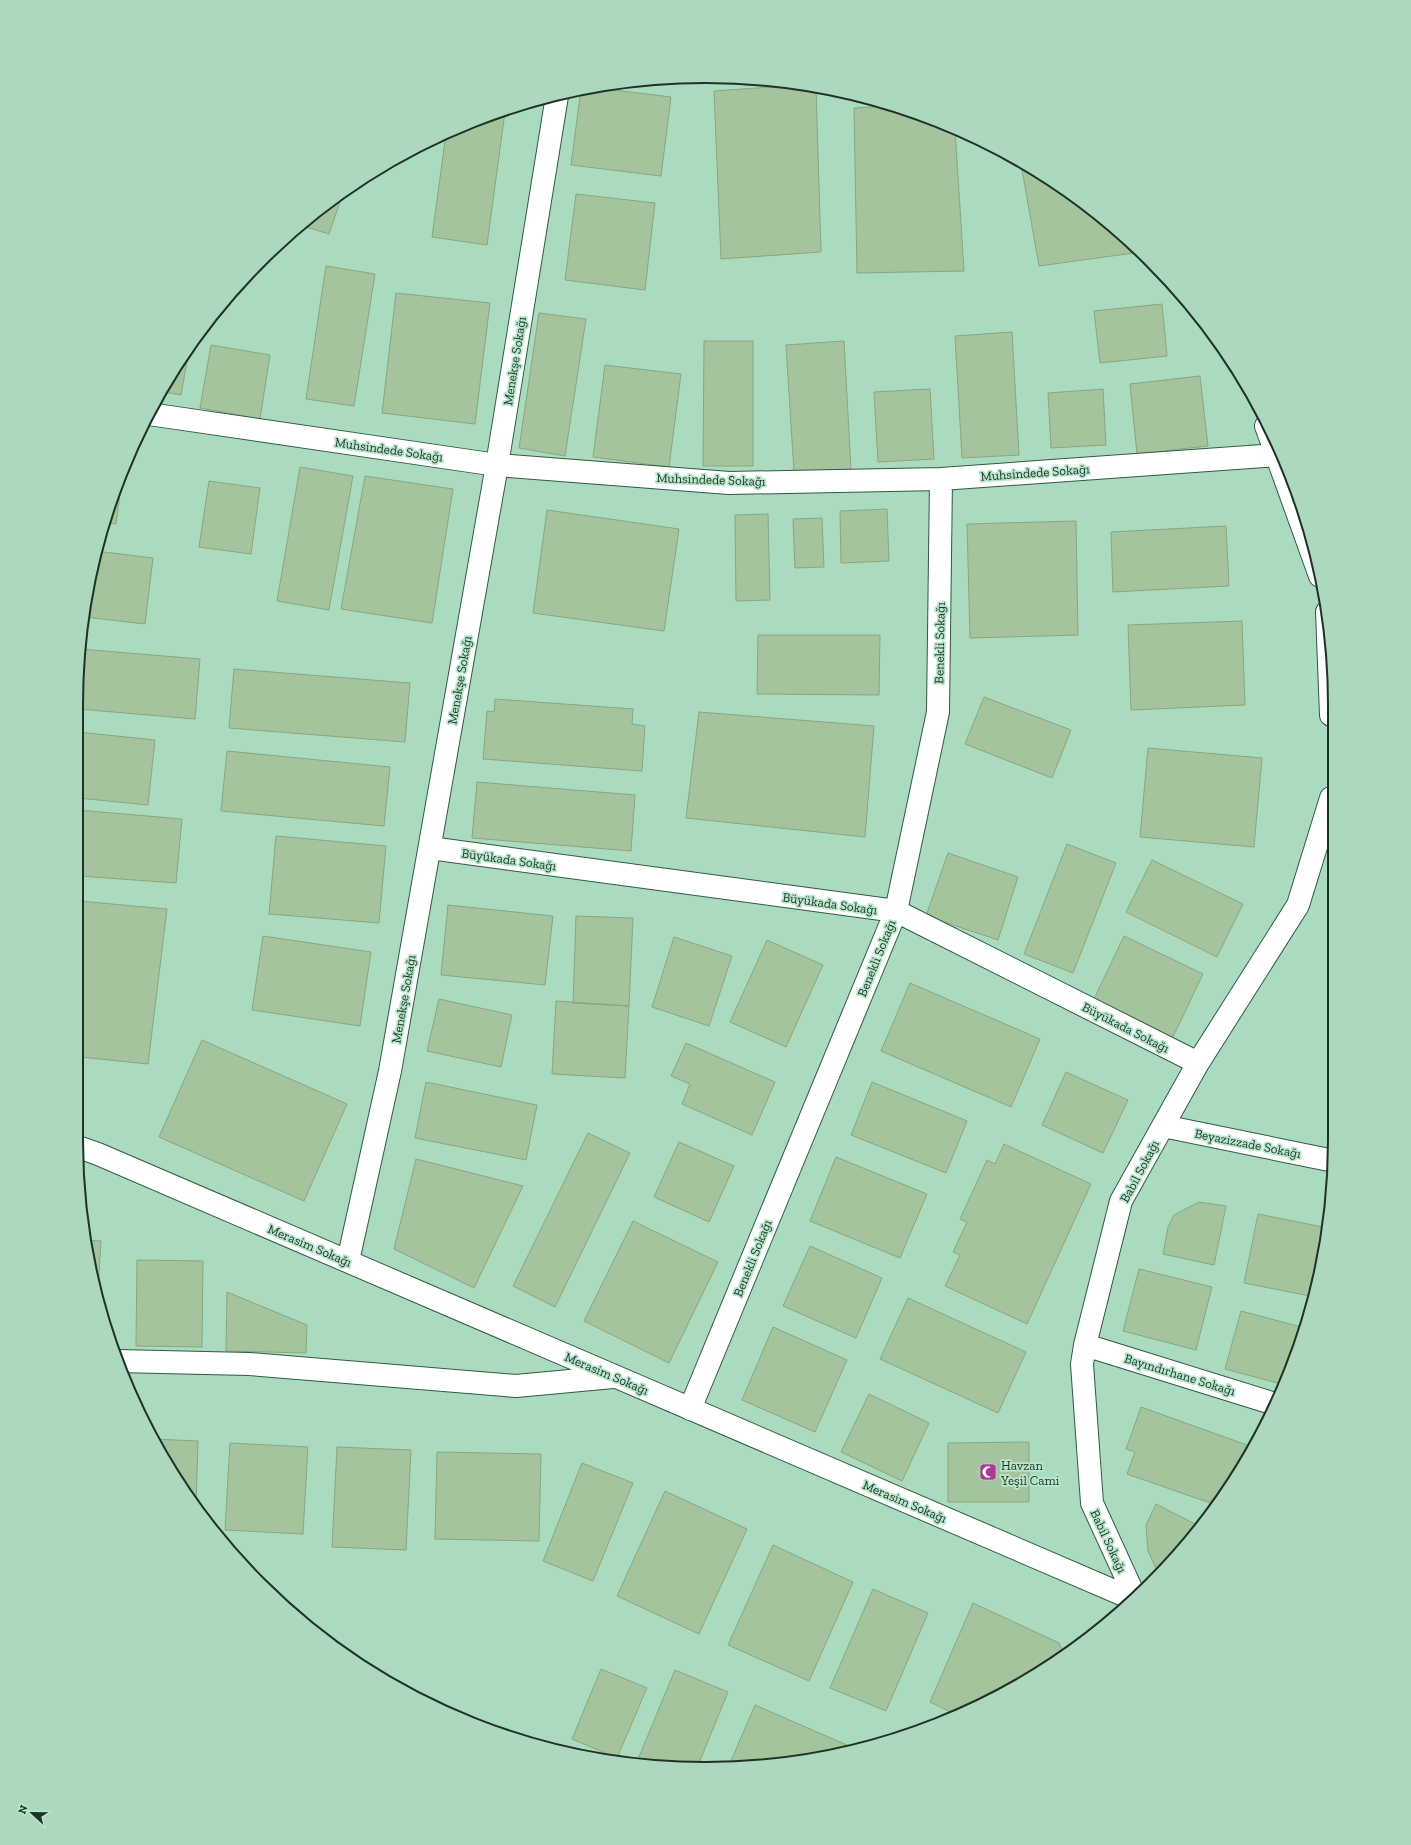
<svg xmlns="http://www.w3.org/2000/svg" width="1411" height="1845" viewBox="0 0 1411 1845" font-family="'Zilla Slab',serif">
<rect width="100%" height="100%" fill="#abdbbf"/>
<!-- building -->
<path fill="#a5c39c" stroke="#88a680" d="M800,85L816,87L821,252L721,259L714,91Z
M590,87L671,97L661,176L571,165L581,89Z
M888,106L946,124L955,129L964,271L857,273L854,108Z
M505,112L487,245L432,237L446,134L464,124Z
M1021,164L1055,182L1141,252L1039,266Z
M343,193L329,234L303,226Z
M576,194L655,203L645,290L565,280Z
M326,266L375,274L354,406L306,399Z
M396,293L490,303L475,424L382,413Z
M1162,304L1167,356L1100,363L1094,311Z
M220,306L217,319L210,317Z
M539,313L586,319L565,456L519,448Z
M1012,332L1019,455L962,458L955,336Z
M704,341H753V466H703Z
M844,341L851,469L794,472L786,345Z
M211,345L270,355L260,419L200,408Z
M189,350L181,395L163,392Z
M605,365L681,374L669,467L593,457Z
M1200,376L1208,446L1137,454L1130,384Z
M930,389L934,459L878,462L874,392Z
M1103,389L1106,445L1051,448L1048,393Z
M300,467L353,476L329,610L277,601Z
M365,476L453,489L432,623L341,609Z
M122,478L116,524L105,523Z
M209,481L260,488L251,554L199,547Z
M887,509L889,561L841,563L840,511Z
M547,510L679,529L664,631L533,613Z
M768,514L770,600L736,601L735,515Z
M822,518L824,567L795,568L793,519Z
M1076,521L1078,635L970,638L967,524Z
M1226,526L1229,586L1113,592L1111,532Z
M96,551L153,558L145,624L85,617Z
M1242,621L1245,705L1131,710L1128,625Z
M758,635H880L879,695L757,694Z
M80,649L200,659L195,719L78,709L77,665Z
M234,669L410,683L405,742L229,728Z
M984,697L1071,730L1052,778L965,744Z
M495,699L633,709L632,724L645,726L642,771L483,759L487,711L494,712Z
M699,712L874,726L865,837L686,818Z
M78,732L155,740L148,805L78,798Z
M1148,748L1262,758L1254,847L1140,837Z
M227,751L390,767L384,826L221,811Z
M477,782L635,795L631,851L472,838Z
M78,810L182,819L176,883L79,876Z
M276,836L386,846L379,923L269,914Z
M1067,844L1116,863L1073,973L1024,954Z
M948,853L1018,877L998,940L926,916Z
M1152,860L1243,904L1217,957L1126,912Z
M79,901L167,909L148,1064L80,1057Z
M448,905L553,916L545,985L441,975Z
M576,916L633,918L629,1006L573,1003Z
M263,936L371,952L360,1026L252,1010Z
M1124,936L1203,974L1172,1039L1093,1001Z
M674,937L732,956L709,1026L652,1007Z
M767,940L823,965L786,1047L730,1022Z
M910,983L1040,1039L1011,1107L881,1051Z
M439,999L512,1015L501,1067L427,1051Z
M556,1001L629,1006L625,1078L552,1074Z
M202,1040L347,1104L304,1201L159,1137Z
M686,1043L775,1082L752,1135L682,1104L690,1084L671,1076Z
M1066,1072L1128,1100L1103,1153L1042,1125Z
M426,1082L537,1105L526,1160L415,1138Z
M872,1082L967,1121L946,1173L851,1135Z
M588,1133L630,1153L555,1307L513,1286Z
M679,1142L734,1166L709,1222L654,1197Z
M1004,1144L1091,1184L1027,1324L945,1286L960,1255L953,1252L967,1222L960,1219L987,1160L995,1164Z
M836,1157L927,1194L900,1258L810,1221Z
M416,1159L523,1186L474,1288L394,1249Z
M1199,1202L1226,1206L1214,1265L1163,1254L1168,1227L1174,1215Z
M1258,1214L1328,1228L1315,1297L1244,1283Z
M633,1221L718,1262L669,1363L584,1321Z
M85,1240L101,1241L98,1290H95Z
M810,1246L882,1278L856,1338L783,1306Z
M137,1260L203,1261L202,1347L136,1346Z
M1139,1269L1212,1287L1196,1350L1123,1331Z
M95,1292H99V1306L98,1303Z
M227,1292L307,1325L306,1353L226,1351Z
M908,1298L1026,1352L998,1413L880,1359Z
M1241,1311L1305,1328L1285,1385L1225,1369Z
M773,1327L847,1360L815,1432L742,1400Z
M869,1394L929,1423L902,1481L841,1452Z
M1141,1407L1247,1445L1237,1474L1229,1489L1216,1505L1127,1474L1135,1452L1126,1449Z
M153,1439L198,1441L196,1508L160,1454Z
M1029,1442V1502H948V1443Z
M230,1443L308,1447L303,1534L225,1530Z
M337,1447L411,1450L406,1550L332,1547Z
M437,1452L541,1454L539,1541L435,1539Z
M582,1463L633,1483L593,1581L543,1561Z
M665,1491L747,1529L699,1634L617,1596Z
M1156,1504L1199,1526L1159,1575L1148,1551L1146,1525Z
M773,1545L853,1582L809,1681L728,1645Z
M873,1589L928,1613L886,1711L830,1688Z
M973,1603L1059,1643L1065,1655L1055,1663L984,1704L957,1715L930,1702Z
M601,1669L647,1688L617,1758L572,1739Z
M675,1670L728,1692L697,1768H664L636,1764Z
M755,1705L856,1749L829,1757L747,1768H728Z"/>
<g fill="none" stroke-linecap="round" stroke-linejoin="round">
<defs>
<path id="minor" d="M149,414L497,465L729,483L941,479L1277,455
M1266,426L1320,576
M1327,612L1331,715
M430,848L896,911L1198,1063
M1163,1126L1334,1161
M81,1148L98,1154L1133,1599
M348,1261L390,1071L497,465L557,96
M1085,1345L1275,1404
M117,1361L249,1364L516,1386L613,1377
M690,1409L896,911L938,712L941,479
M1135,1597L1092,1503L1082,1364L1085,1345L1121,1201L1198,1063L1298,905L1331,798"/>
</defs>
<!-- minor casing -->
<use href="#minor" stroke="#2f5b43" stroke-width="24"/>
<!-- minor -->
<use href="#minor" stroke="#fff" stroke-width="22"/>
</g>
<!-- icons -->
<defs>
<symbol id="mosque-square" viewBox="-11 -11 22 22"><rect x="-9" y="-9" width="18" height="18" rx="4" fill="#ae3991" stroke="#b8e8cb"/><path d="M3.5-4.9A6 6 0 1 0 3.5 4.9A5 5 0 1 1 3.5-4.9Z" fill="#fff"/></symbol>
</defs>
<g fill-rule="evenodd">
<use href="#mosque-square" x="978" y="1462" width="20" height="20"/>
</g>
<g text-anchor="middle" stroke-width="3.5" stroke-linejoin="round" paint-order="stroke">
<!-- street labels -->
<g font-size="13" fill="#1f3227" stroke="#b8e8cb">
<text transform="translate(514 361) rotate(-81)" y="5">Menekşe Sokağı</text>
<text transform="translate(389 449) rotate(8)" y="5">Muhsindede Sokağı</text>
<text transform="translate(1035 472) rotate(-4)" y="5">Muhsindede Sokağı</text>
<text transform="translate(711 479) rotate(2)" y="5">Muhsindede Sokağı</text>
<text transform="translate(939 643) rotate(-89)" y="5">Benekli Sokağı</text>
<text transform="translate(459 680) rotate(-80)" y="5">Menekşe Sokağı</text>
<text transform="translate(509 859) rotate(8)" y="5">Büyükada Sokağı</text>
<text transform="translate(830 903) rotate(8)" y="5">Büyükada Sokağı</text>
<text transform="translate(876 958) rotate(-68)" y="5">Benekli Sokağı</text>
<text transform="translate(403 999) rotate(-80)" y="5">Menekşe Sokağı</text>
<text transform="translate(1126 1027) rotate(27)" y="5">Büyükada Sokağı</text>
<text transform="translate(1248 1143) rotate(11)" y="5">Beyazizzade Sokağı</text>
<text transform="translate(1139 1171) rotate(-62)" y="5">Babil Sokağı</text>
<text transform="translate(310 1245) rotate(23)" y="5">Merasim Sokağı</text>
<text transform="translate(752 1258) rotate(-68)" y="5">Benekli Sokağı</text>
<text transform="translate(607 1373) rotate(23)" y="5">Merasim Sokağı</text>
<text transform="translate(1180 1374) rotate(17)" y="5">Bayındırhane Sokağı</text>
<text transform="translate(905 1501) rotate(23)" y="5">Merasim Sokağı</text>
<text transform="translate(1109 1541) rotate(65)" y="5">Babil Sokağı</text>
</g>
<!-- poi labels -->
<g font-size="13" fill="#1f3227" stroke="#b8e8cb" text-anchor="start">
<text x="1001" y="1470">Havzan<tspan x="1001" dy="15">Yeşil Cami</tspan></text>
</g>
</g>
<!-- crop -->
<path d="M0 0H1411V1845H0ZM705 83H706A622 622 0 0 1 1328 705V1140A622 622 0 0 1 706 1762H705A622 622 0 0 1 83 1140V705A622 622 0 0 1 705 83Z" fill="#acd9be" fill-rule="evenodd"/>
<path fill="none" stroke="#1f3227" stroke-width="2" d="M705 83H706A622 622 0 0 1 1328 705V1140A622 622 0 0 1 706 1762H705A622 622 0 0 1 83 1140V705A622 622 0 0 1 705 83Z"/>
<!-- north arrow -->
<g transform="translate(32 1813) rotate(292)" stroke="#b8e8cb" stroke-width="3" paint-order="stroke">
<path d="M0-3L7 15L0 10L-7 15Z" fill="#1f3227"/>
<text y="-6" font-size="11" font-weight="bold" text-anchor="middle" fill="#1f3227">N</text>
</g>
</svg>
